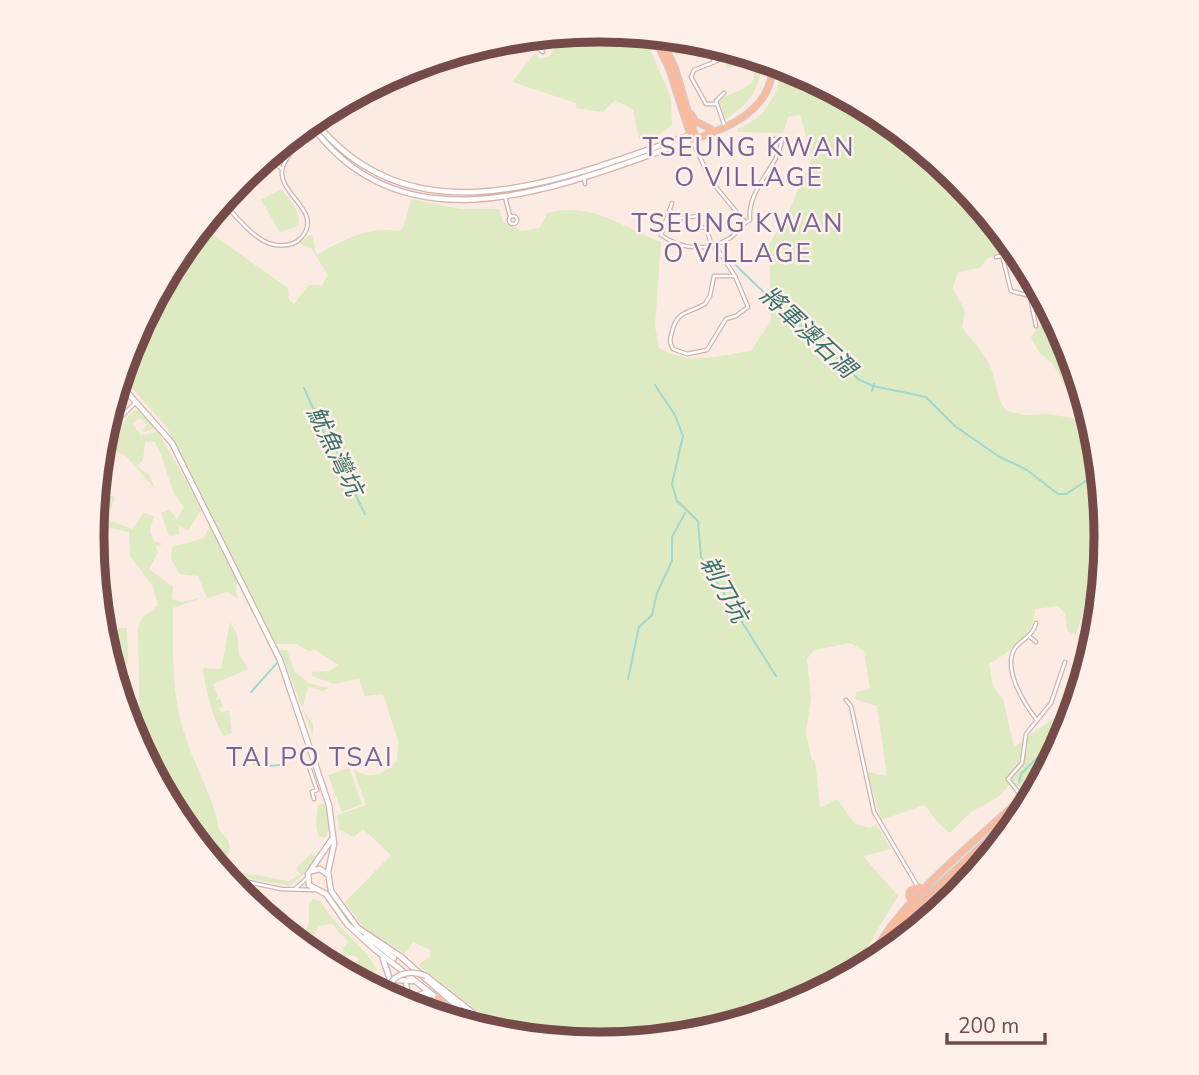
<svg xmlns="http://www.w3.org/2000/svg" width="1199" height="1075" viewBox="0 0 1199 1075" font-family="'Nunito Sans','Noto Sans TC',sans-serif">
<rect width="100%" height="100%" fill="#fcebe3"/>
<!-- green -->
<path fill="#deeac2" d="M599,30L641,34L646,39L671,98L672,123C664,136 651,137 639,139L633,110L615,100L603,112L576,108V103L512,82L535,53L539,59L550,56L563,33Z
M671,37L714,44L675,56Z
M717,45L762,59C759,91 752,101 725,120L719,100C732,91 771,85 746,61L727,69Z
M779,64L794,69L882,116L959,179L963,197L1000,254L988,258L980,268L958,272L953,288L965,311L962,327C971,339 982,351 989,364C997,380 995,397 1006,411L1026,415L1049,414L1093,422C1108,472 1108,531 1103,582L1097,578L1090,580L1092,600L1084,609L1076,635L1067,631L1065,614L1058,606L1035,609C1035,635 1009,652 989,664L993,686L1003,699L1014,747L1055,717L1072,666L1092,655L1068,732L1044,778L1022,789L1012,782L998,797L971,812L950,833L937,822L925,805L881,820L867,772L887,776L877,706L855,699L856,692L870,689L864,651L850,643L814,650L807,659L811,698L806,733L812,760H815L820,808L837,799L855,824L870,828L876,824L891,849L863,856L898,896L869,944L859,972L793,1007L698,1036L599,1045L500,1035L488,1019L418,965L430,956V950L413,942L405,954L364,928L345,902L391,855L363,829L354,837L339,829L337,815L366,805L353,768C368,782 384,774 397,761L398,740L383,694L365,696L359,679L333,684L312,676V672L328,671L339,665L315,650L308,651L296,644H276L166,426L121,376L122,372L127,375L139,361L128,351L131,343L178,255L203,224L220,240L288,288L289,300L294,304L309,285H322L328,275L311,248L300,244L308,236L313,235L316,255C344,239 369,226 399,231L404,226L411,199L460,209H499L503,222L522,231L539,228L548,213C590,201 623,227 661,242L655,326L659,348C689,365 718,356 751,351L771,321L769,245L788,213L812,158L800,115L788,117L783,133L738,132L737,129C763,120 784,91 779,64Z
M963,184L1015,247L1003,253L966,195Z
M281,189C290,201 302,211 298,226L280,232L261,200Z
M1056,319L1069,344L1085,402L1073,400L1052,363L1039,352L1031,338L1038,326L1045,324L1048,333L1058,330Z
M133,411H139L155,428L144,432L142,430L147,425L140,418L132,424L141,435L158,432L202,509L188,531L178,524L179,535L169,536L161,513L169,509L177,519L184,507C166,488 168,462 154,441L145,442L143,460L137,466L150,476L155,489L126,456L111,449L115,432Z
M100,493L115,497L108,517L101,525Z
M144,513L154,516L150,531L154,541L161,543L160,547L155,545L158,552L149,569L173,587L172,599L182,602L204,597L173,608C173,652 171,696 186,738C196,770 214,797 219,830C236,846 230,852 219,870L184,828L185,812L168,794V803L140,750L138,627L143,617L158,605L152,585L130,556L129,532L104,527L109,520L132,529Z
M210,523L240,583L235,586L238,599L227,592L207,598L198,576L180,574L171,559L172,547L204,538Z
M230,622L237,634L239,655L249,669L213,684L218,696L216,700L220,699L223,706L219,708L221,713L229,710L232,733L223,736C212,714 206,693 203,668L221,669Z
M127,628L128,664L110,665L101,629Z
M280,650H287L295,672L309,683L329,688L323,691L308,687L302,708L313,725V736Z
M349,768L362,804L342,812L328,775Z
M325,803L330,826L325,838L318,836L316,821L318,805Z
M311,853L316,858L301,877L289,886L231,875L232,871L289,881L300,874L296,868Z
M230,883L261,889V899L247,902Z
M313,899L320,901C336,928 362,943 377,969L370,988L358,981V958L352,955L344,957L342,950L348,942L332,924L318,926L309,946L298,944L309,923V904Z"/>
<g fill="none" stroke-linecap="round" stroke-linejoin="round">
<!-- stream -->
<path stroke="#9ed8ce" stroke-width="2" d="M731,260C770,302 818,337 858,379L873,386L926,397L955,426L998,456L1027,470L1058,494H1066L1086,481L1102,484
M655,385L675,415L683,436L672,484L677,501L698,521L701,557L776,676
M304,388L326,437L332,439C343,466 352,489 365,514
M872,391L874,384
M1100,609C1083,591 1098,528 1104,504
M628,679L639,627L652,615L657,593L672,561V537L685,513
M251,692L277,663
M251,761L259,767L280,765
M1019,782L1021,774L1065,730L1073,702L1080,693
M214,865L216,861"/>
<defs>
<path id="minor" d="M525,37L543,52
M714,61L711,56L717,54V61L694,70L691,77L706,104H716
M724,93L716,101L725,127
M308,140L317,133
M692,140L711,181L745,222
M696,141L701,158
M266,157L282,169
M584,176L585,184
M961,182L964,196L1001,251L1011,291L1030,296L1036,326
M505,197L510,216
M222,201C235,215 256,243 276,245C285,246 295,245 301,238C324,212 280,196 282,171C283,156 304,140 315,130
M672,203L661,235C682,250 708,252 730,238C738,233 742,223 750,220C747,188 777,170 782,140L772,139L771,150L780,151
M671,211L674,219L698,216L699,227L706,228L712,246
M509 220a4 4 0 1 1 8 0a4 4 0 1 1-8 0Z
M715,245L735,276L748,307L736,316L726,319L707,350L687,354L673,349C669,342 670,339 672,332C677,310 688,314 705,304L710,296L714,276H735
M996,257L1018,251
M99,467L112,426L136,402
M95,505L96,528
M1036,623C1033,636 1022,639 1015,648C1002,669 1024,703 1036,719
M1030,637L1036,642
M846,700L851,706L874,812L918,887
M309,767L317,790L312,792L314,799
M1022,797L1008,779L1022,763L1026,734L1051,703L1065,662
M225,877L281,889L315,890
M295,889L307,878
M893,950L894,930
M379,993L389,983"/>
<path id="tertiary" d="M315,130L353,96
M322,130L364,90"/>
<path id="secondary" d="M313,119C412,246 565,178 690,135
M309,122C405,258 568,183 692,140
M118,382L172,443L280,660L329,805L334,844L328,872L331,891L358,928L400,956L484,1030
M332,839L308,874L309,885L326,894L347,924L373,948L437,998
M312,871L320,869L328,875
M366,936L394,958
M383,959L398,1003
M426,976L472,1012L491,1033
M395,980L413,981
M406,985L411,1008
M417,1010V996L424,993L430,995"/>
<path id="primary" d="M653,35L669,68L692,140C729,128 775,109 772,62
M660,36L675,68L696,139
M691,114L695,121L711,129
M914,902L909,896L910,891L918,887L925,890
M875,963L894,927L1032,799
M869,966C884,914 980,837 1022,798L1040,785
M437,998L464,1025"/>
</defs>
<!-- minor casing -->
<use href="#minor" stroke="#d0b2ad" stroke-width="5"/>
<!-- tertiary casing -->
<use href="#tertiary" stroke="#d0b2ad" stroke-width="6"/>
<!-- secondary casing -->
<use href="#secondary" stroke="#d5b1ac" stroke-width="7"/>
<!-- primary casing -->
<use href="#primary" stroke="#d5c9c8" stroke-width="8"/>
<!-- minor -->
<use href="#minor" stroke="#fff" stroke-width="2.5"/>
<!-- tertiary -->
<use href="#tertiary" stroke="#fff" stroke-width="3.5"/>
<!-- secondary -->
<use href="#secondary" stroke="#fff" stroke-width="4.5"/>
<!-- primary -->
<use href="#primary" stroke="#fbba9c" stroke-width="5"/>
<defs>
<path id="secondary-bridge" d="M384,996C390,975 407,968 426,976"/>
</defs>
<!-- secondary-bridge casing -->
<use href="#secondary-bridge" stroke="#d5b1ac" stroke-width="7" stroke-linecap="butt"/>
<!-- secondary-bridge -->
<use href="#secondary-bridge" stroke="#fff" stroke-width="4.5"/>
</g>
<g text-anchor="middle" stroke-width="5" stroke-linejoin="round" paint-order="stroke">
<!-- water labels -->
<g font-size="24" font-style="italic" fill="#3a736b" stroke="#fff0ea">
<text transform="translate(808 332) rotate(43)" y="8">將軍澳石澗</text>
<text transform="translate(335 451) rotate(64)" y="8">魷魚灣坑</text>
<text transform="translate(724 589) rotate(61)" y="8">剃刀坑</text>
</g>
<!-- quarter labels -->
<g font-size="26" letter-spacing="2" fill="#776598" stroke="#fff0ea">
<text x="749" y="156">TSEUNG KWAN<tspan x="749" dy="30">O VILLAGE</tspan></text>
<text x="738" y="232">TSEUNG KWAN<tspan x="738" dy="30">O VILLAGE</tspan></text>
<text x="310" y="766">TAI PO TSAI</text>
</g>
</g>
<!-- crop -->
<path d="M0 0H1199V1075H0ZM104 537a495 495 0 1 1 990 0a495 495 0 1 1-990 0Z" fill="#fff0ea" fill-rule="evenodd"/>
<path fill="none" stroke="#744b49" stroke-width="9" d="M104 537a495 495 0 1 1 990 0a495 495 0 1 1-990 0Z"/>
<!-- scale -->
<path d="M947 1033v10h98v-10" fill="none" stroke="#744b49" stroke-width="3.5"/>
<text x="958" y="1033" font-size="21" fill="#744b49" stroke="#fff0ea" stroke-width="5" paint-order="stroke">200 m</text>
</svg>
